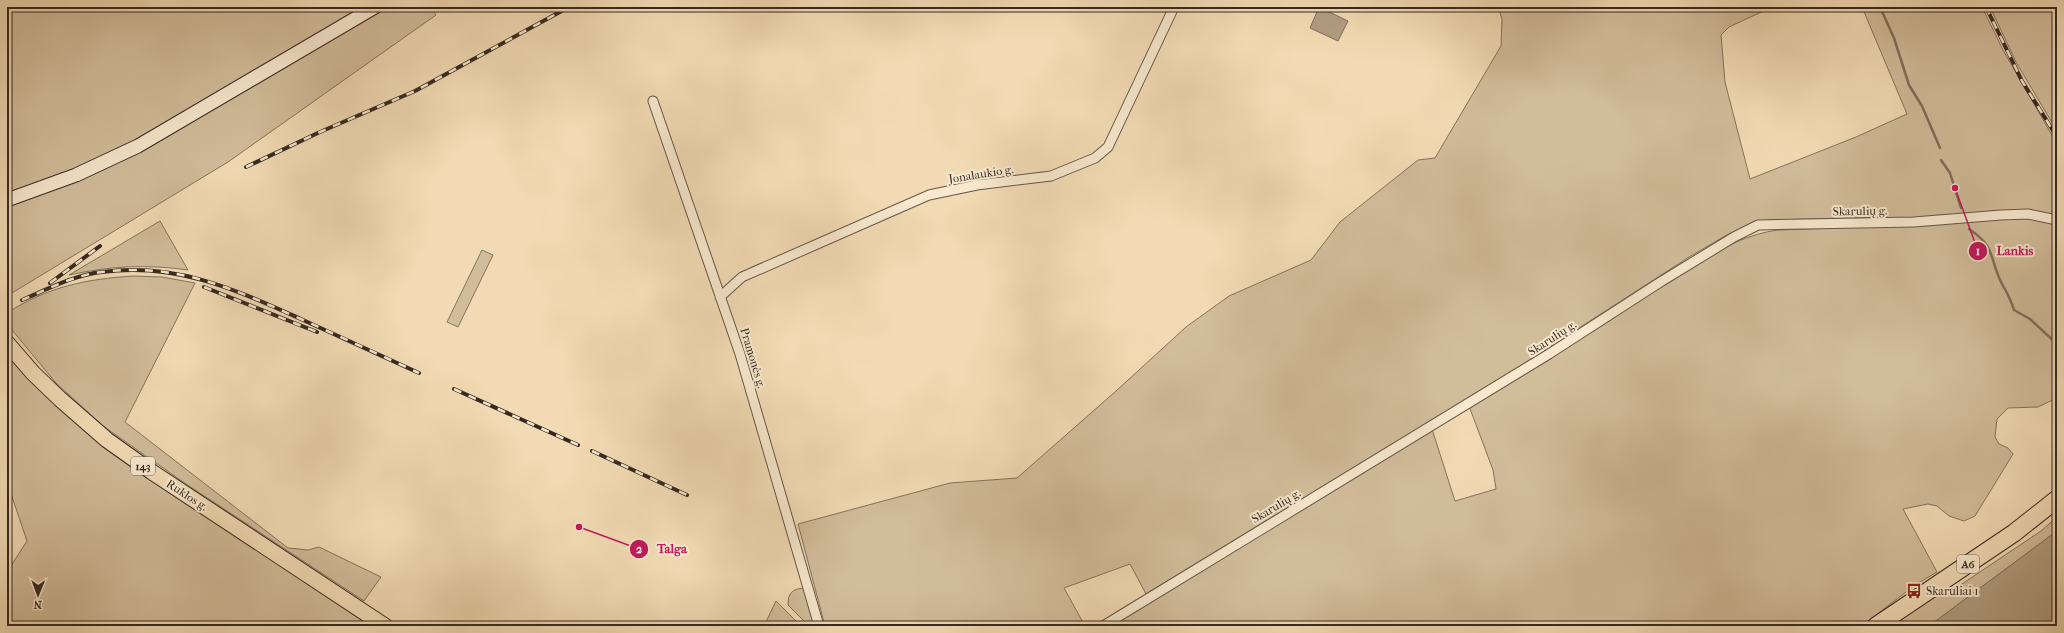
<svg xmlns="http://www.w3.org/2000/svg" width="2064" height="633" viewBox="0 0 2064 633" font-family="'IM FELL French Canon',serif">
<rect width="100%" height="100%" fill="#f2dbb4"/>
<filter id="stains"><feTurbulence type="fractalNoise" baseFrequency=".005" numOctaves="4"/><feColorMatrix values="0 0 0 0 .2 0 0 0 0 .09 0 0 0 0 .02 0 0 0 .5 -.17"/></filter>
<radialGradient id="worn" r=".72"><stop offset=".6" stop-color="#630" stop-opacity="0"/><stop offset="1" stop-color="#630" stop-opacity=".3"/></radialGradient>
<!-- green -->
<path fill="#d2bd9b" stroke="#84735e" d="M7,7H431L436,15L228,162L7,296Z
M1498,7H1772L1729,27L1721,35L1725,82L1750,179L1856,137L1907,114L1862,7H1982L2003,50L2057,144V398L2038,407L2008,408L1997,419L1995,437L1999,444L2008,448L2013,454L1975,516L1964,521L1949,516L1937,506L1928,504L1903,509L1937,572L1915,585L1862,626H1103L1431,426L1455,501L1496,489L1493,470L1469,406C1516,379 1563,351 1609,321C1657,290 1721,237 1778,230L1891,226L1888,217L1768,220L1753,223L1725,236L1689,257L1514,370L1146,594L1130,564L1064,588L1085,626H825L798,524L950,483L1017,478L1116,391L1186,327L1229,296L1311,260L1340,222L1418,160L1435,158L1501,46L1502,19Z
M1990,7H2057V131L2016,62Z
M160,221L188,270C145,264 111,266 69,275Z
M482,250L493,255L458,327L447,322Z
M133,276L162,277L195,283L125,422L288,548L308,550L319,547L381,577L364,601L189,486L103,426L56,383L7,324V313C47,287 86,279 133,276Z
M7,351L155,481L371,626H7V572L27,541L7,482Z
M2057,517V531L1929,626H1889L1944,589L1947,594L2041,531Z
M804,588L816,626H809L788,605C788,593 792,589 804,588Z
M776,601L801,626H764Z"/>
<!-- water -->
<path fill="#b29e82" stroke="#806f5b" d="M1319,7L1348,21L1338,41L1310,28Z
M2057,531V626H1929Z"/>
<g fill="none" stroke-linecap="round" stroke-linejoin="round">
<!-- stream -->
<path stroke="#806f5b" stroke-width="2.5" d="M1880,7L1894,38L1909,85L1922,106L1940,148
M1941,160L1950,173L1961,208
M1969,229C1996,247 1989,257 2001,282C2006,291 2011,299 2014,310L2030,319L2057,344"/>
<defs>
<path id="street" d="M653,101L740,354L819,626
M720,297L742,277L929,195L977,185L1051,176L1095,158L1108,147L1174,7
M1103,626L1549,354L1662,281L1734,237L1758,225L1914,222L2001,215L2028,214L2057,220"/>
<path id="secondary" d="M7,200L76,175L138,146L375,7"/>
<path id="primary" d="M7,343L33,373L60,399L107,440L152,472L385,626"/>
<path id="highway" d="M1876,626L2014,533L2057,499"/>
</defs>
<!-- street casing -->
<use href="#street" stroke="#655646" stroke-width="11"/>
<!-- secondary casing -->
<use href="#secondary" stroke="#362921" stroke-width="15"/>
<!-- primary casing -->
<use href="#primary" stroke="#362921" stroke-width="17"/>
<!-- highway casing -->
<use href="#highway" stroke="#362921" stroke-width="19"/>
<!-- street -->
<use href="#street" stroke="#f7e8ce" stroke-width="9"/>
<!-- secondary -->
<use href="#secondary" stroke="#f7e8ce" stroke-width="13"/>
<!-- primary -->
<use href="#primary" stroke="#f2dbb4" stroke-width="15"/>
<!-- highway -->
<use href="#highway" stroke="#f2dbb4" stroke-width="17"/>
<defs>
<path id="rail" d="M1986,7L2022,81L2057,137
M246,167L320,132L415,91L569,7
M50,283L100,246
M204,287L317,332
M22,300C48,289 74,275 102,272C178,262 236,290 303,320C341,337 380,355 419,373
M454,389L578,445
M592,451L687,495"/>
</defs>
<!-- rail casing -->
<use href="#rail" stroke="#362921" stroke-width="4"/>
<!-- rail -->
<use href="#rail" stroke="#f7e8ce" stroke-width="2.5" stroke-dasharray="8" stroke-linecap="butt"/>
</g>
<!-- icons -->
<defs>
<symbol id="bus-bare" viewBox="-9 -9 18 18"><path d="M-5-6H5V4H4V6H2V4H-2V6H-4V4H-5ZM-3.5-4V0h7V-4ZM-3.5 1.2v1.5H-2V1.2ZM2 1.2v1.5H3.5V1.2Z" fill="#8f2418" stroke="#f7e8ce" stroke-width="2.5" paint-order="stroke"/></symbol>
</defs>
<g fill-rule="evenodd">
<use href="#bus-bare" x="1903" y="580" width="22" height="22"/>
</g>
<g text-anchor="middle" stroke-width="4" stroke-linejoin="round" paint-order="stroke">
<!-- shield labels -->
<g fill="#f7e8ce" stroke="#706255" stroke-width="1">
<rect x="131" y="457" width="24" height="18" rx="3"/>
<rect x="1957" y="555" width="22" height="18" rx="3"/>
</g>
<g font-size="11" font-weight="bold" fill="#362921">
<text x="143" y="470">143</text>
<text x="1968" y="568">A6</text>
</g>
<!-- street labels -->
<g font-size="12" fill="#362921" stroke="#f7e8ce">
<text transform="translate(981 174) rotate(-9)" y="4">Jonalaukio g.</text>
<text transform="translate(1860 211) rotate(-1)" y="4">Skarulių g.</text>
<text transform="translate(1552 338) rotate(-33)" y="4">Skarulių g.</text>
<text transform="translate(753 358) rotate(73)" y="4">Pramonės g.</text>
<text transform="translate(187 495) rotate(33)" y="4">Ruklos g.</text>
<text transform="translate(1276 506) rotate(-31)" y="4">Skarulių g.</text>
</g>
<!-- poi labels -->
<g font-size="12" fill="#362921" stroke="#f7e8ce" text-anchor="start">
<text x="1926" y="595">Skaruliai 1</text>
</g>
</g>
<!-- callouts -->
<path fill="none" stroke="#c2185b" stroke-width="1.5" d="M1955 188L1978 251M579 527L639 549"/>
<g fill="#c2185b" stroke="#f7e8ce" stroke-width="1.5">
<circle cx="1955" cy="188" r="4"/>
<circle cx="579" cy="527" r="4"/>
<circle cx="1978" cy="251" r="10"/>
<circle cx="639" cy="549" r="10"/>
</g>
<g font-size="12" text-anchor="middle" font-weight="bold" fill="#fff">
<text x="1978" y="255">1</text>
<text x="639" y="553">2</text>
</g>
<g font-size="13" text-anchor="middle" font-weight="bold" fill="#c2185b" stroke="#f7e8ce" stroke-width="4" stroke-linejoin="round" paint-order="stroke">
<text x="2015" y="255">Lankis</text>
<text x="672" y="553">Talga</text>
</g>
<!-- margin -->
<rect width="2064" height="633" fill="none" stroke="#f2dbb4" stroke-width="24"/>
<rect x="8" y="8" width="2048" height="617" fill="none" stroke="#362921" stroke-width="2"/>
<rect x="12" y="12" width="2040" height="609" fill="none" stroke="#362921"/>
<!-- north arrow -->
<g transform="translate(38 595) rotate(181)" stroke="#f7e8ce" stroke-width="3" paint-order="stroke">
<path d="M0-3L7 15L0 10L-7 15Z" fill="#362921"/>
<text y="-6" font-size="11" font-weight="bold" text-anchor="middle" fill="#362921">N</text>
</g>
<rect width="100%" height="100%" filter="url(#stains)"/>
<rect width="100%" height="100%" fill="url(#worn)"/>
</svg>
